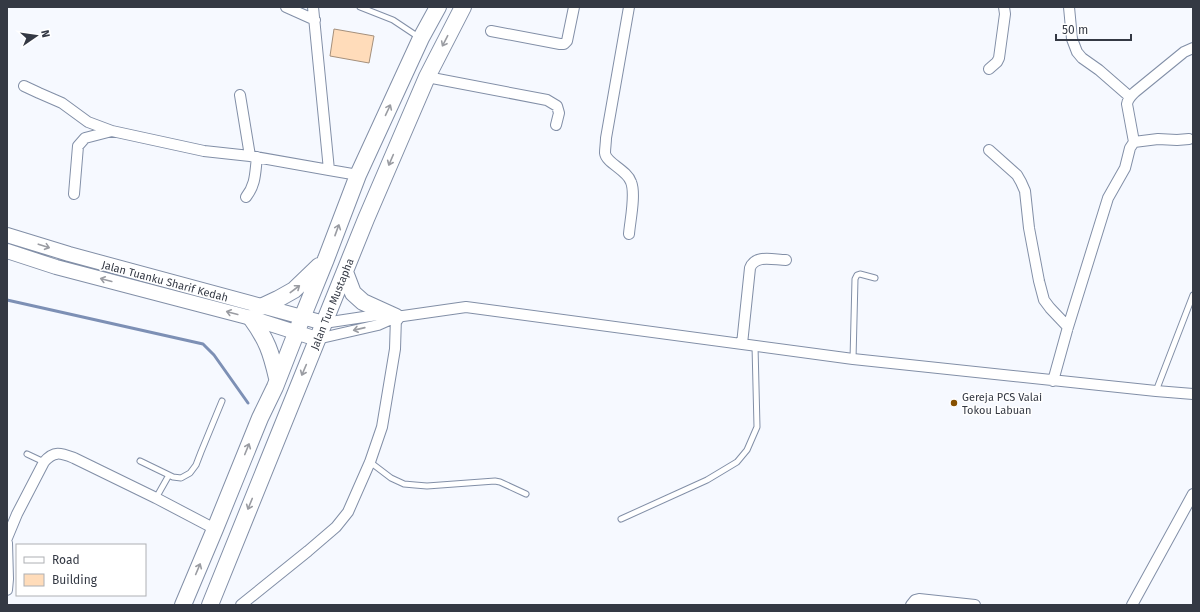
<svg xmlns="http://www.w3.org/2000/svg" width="1200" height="612" viewBox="0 0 1200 612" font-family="'Fira Sans',sans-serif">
<rect width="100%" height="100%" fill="#f6f9ff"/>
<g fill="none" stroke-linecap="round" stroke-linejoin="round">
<!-- stream -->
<path stroke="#7d90b5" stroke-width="3" d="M7,300L203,344L214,355L248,403"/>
</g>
<!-- building -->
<path fill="#ffdcba" stroke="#a5907c" d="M334,29L374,36L369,63L330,56Z"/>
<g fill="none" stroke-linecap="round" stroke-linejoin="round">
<defs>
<path id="lane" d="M360,7L393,20L420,38
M853,359L855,279L857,275L860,274L875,278
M1156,391L1193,295
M27,454L44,462
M140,461L173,477L181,478L190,473L196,465L201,452L222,401
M370,462L391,478L404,484L415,485L427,486L495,481L500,482L526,494
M156,498L169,475
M621,519L707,480L737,462L747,450L757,427L755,346"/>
<path id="street" d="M286,7L315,20
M313,7L329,170L358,175
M1069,7L1072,39L1077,52L1082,58L1099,70L1130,97
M491,31L560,44H564L567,41L574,7
M989,69L997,62L999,58L1005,14L1004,7
M427,77L547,100L557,106L559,113L556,125
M24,86L39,93L62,103L88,122L112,131L204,151L250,156L329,170
M240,95L250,156
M1134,142L1158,139L1177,140L1189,139
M989,150L1017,175L1021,182L1025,191L1029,228L1039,281L1044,300L1050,308L1068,327
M74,194L78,146L85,138L112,131
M246,197C256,184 255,173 257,157
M629,234C630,221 636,194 631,182C627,170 606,163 605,153C605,148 606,143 606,138L629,7
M324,323L377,315L388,316
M317,339L378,325L396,317L466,307L853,359L1156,391L1193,394
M742,344L750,268C755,254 774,260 786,260
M1053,381L1068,327L1108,198L1125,168L1130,148L1134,142L1127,104C1128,98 1131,96 1135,92L1184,52L1193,48
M7,538L17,514L44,462C54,450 61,453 74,458L156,498L215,529
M7,543L8,579L7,590
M241,605L308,551L336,527L348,512L370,462L382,427L395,349L396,317
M911,605L915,600L919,599L975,605
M1132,605L1193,494"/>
<path id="secondary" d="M7,235L69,254L324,323
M7,251L56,267L251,318L317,339"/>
<path id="primary" d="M345,272L353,293L363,302L396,317
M261,307L278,299L294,290L319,266
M251,318C267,340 271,352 277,378
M183,605L215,529L260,418L275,387L302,318L326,259L358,175L421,38L438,7
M210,605L366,219L427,77L463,7"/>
</defs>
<!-- lane casing -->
<use href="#lane" stroke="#828fa7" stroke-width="7"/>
<!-- street casing -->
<use href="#street" stroke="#828fa7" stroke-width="12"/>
<!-- secondary casing -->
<use href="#secondary" stroke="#828fa7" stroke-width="16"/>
<!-- primary casing -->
<use href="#primary" stroke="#828fa7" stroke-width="18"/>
<!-- lane -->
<use href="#lane" stroke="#fff" stroke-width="5"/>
<!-- street -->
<use href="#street" stroke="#fff" stroke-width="10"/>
<!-- secondary -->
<use href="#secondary" stroke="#fff" stroke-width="14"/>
<!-- primary -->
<use href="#primary" stroke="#fff" stroke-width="16"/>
</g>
<!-- one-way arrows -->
<defs><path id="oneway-shaft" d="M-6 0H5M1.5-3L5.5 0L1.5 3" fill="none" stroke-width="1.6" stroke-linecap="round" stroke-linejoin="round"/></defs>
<g stroke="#9a9ca2">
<use href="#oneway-shaft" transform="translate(445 41) rotate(117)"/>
<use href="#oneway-shaft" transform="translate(388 110) rotate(-65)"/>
<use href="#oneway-shaft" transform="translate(391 160) rotate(113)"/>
<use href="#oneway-shaft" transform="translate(337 230) rotate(-70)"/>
<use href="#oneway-shaft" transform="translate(44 246) rotate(18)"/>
<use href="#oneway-shaft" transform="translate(106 280) rotate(-165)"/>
<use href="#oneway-shaft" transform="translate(295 289) rotate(-37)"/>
<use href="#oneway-shaft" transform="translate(232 313) rotate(-165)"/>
<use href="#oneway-shaft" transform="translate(359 329) rotate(167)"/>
<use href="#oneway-shaft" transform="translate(304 370) rotate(113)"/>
<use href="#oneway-shaft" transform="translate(247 449) rotate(-68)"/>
<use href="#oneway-shaft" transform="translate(250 504) rotate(112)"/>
<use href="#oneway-shaft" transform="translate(198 569) rotate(-67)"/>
</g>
<!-- markers -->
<circle fill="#875000" stroke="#fff" stroke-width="1.5" cx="954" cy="403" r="4"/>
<g text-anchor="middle" stroke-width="3" stroke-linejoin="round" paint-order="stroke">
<!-- street labels -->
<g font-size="11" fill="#343944" stroke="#fff">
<text transform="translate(165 281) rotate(15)" y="4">Jalan Tuanku Sharif Kedah</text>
<text transform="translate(332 304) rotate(-68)" y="4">Jalan Tun Mustapha</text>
</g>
<!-- poi labels -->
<g font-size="11" fill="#343944" stroke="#fff" text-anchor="start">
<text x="962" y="401">Gereja PCS Valai<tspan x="962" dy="13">Tokou Labuan</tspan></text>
</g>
</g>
<!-- border -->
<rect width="1200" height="612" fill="none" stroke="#343944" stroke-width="16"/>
<!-- legend -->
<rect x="16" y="544" width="130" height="52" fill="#ffffff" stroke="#aeb0b4"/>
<rect x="24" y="557" width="20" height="6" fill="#ffffff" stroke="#aeb0b4"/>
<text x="52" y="564" font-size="12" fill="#343944">Road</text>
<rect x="24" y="574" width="20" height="12" fill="#ffdcba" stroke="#aeb0b4"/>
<text x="52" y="584" font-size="12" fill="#343944">Building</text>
<!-- north arrow -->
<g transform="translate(36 36) rotate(77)" stroke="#ffffff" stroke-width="3" paint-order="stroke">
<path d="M0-3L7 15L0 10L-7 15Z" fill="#343944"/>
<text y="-6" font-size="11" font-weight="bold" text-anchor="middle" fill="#343944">N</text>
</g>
<!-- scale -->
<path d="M1056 34v6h75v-6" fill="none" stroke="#343944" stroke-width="2"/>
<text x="1062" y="34" font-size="12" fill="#343944" stroke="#ffffff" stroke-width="3" paint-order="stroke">50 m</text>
</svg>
